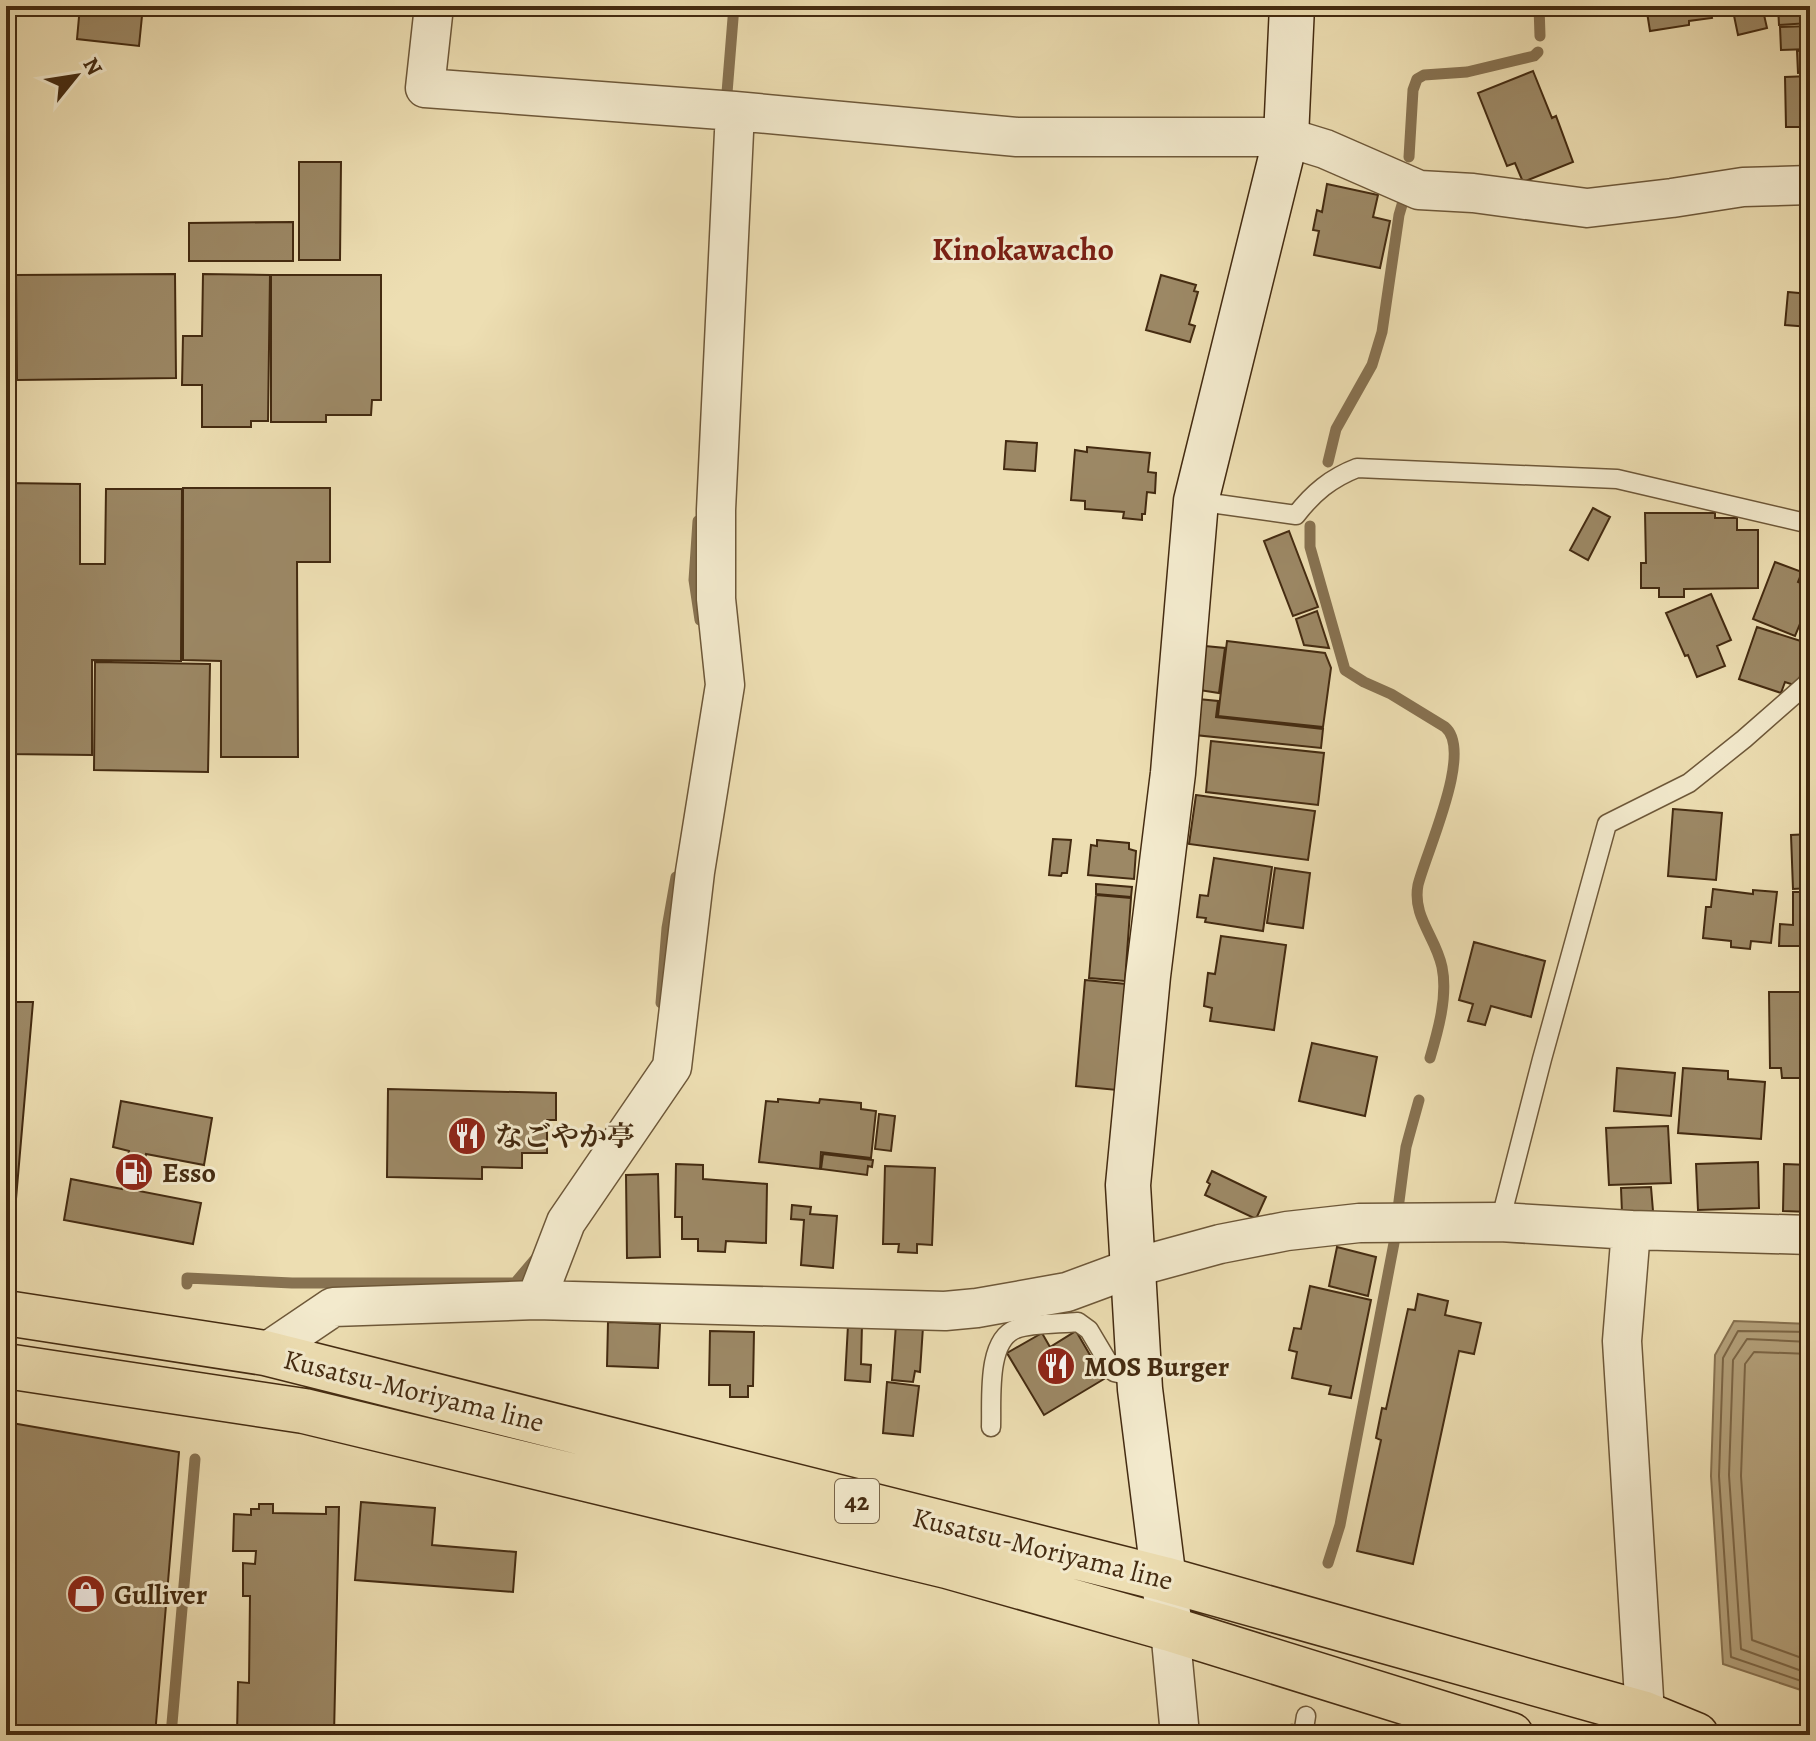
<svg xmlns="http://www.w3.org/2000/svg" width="1816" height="1741" viewBox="0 0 1816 1741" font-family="Alegreya,'Noto Serif JP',serif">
<rect width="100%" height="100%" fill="#eddeb2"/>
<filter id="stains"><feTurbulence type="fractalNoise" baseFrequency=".0025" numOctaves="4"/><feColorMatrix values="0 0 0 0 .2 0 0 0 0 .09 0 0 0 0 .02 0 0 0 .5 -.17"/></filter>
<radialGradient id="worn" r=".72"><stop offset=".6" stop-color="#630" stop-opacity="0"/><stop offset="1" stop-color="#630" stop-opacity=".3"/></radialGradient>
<!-- water -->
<path fill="#b4a17b" stroke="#877251" stroke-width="2" d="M1734,1321L1810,1324V1693L1723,1664L1711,1476L1715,1355Z"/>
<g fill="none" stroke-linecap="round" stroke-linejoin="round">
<!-- shore -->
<path stroke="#7c6646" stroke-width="2" d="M1810,1332L1738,1331L1723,1358L1719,1476L1731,1657L1810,1684
M1810,1342L1747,1339L1733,1360L1729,1475L1741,1649L1810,1674
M1810,1354L1754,1352L1745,1364L1741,1476L1752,1640L1810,1661"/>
<!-- stream -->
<path stroke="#877251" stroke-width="11" d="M1539,6L1540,36
M726,105L734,6
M1409,157L1413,90L1417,79L1424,75L1467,72L1534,56L1538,52
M1328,462L1336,429L1372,365L1382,332L1399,215L1404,198
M698,521L694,580L700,620
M1310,526V547L1345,670L1364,682L1391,694L1445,727C1474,751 1426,852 1418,885C1412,917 1436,937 1442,967C1448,996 1438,1031 1430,1058
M661,1003L667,928L676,877
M1398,1209L1406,1147L1419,1100
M187,1284V1278L292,1283H515L537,1257
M1328,1563L1340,1525L1394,1243
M171,1735L195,1459
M1292,1735V1729"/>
</g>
<!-- building -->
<path fill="#9c8865" stroke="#442b11" stroke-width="2" d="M80,6H143L139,46L77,39Z
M1646,6H1710L1712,18L1689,21V25L1650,31Z
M1732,6H1762L1767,28L1738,35Z
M1778,6H1810V23L1779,25Z
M1810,26V49L1781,50L1780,27Z
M1810,50V72L1798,73L1797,51Z
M1533,71L1552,118L1556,116L1573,162L1523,182L1515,163L1507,166L1478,93Z
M1810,76V127H1786L1785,77Z
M299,162H341L340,260H299Z
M1327,184L1378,195L1373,217L1390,221L1380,268L1314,255L1319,231L1313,230L1317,210L1322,212Z
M293,222V261H189V223Z
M175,274L176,378L17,380L16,275Z
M203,274L270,275L268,421H251V427H202V385H182L183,336H202Z
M271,275H381V400H372L371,415H326V422H271Z
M1161,275L1196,285L1194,291L1198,292L1189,324L1195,326L1190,342L1146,330Z
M1788,292L1810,294V327L1785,325Z
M1006,441L1037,443L1035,471L1004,469Z
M1087,447L1150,453L1148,472L1156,473L1155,493L1147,492L1145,514H1142V520L1123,518L1124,512L1085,509V501L1071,500L1075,450L1087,452Z
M6,483L80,484V564H105L106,489H182L181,661L92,660V755L6,754Z
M183,488H330V562H297L298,757H221V661L183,660Z
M1593,508L1610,517L1588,560L1570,550Z
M1645,513H1715V518H1737V530H1758V588L1684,589V597H1659V588H1641V563H1646Z
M1289,531L1318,607L1293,616L1264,541Z
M1775,562L1802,572L1798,582L1810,587V600L1795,636L1753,619Z
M1711,594L1731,640L1717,646L1725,666L1697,677L1688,655L1685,656L1666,613Z
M1317,611L1329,648L1304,645L1296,619Z
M1757,627L1810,644L1797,686L1785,682L1781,693L1739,679Z
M1227,641L1325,653L1331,668L1323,727L1218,716Z
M1205,646L1225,648L1219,693L1199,690Z
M95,662L210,664L208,772L94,770Z
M1198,699L1218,701L1216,717L1323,729L1321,748L1195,735Z
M1211,741L1324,753L1318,805L1206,792Z
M1196,795L1315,811L1308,860L1189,844Z
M1673,809L1722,813L1716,880L1668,876Z
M1810,834V888L1793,889L1791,835Z
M1053,839L1071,840L1067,873H1062L1061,876L1049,875Z
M1097,840L1129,843V849L1136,851L1134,879L1088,875L1091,845L1097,846Z
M1214,858L1272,867L1263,931L1205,922L1206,918L1197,917L1200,895L1208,896Z
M1275,868L1310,873L1303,928L1267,923Z
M1096,884L1132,887L1131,897L1096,894Z
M1713,889L1753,894V890L1777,892L1771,943L1751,941L1750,949L1731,947V941L1703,938L1706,907H1711Z
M1793,892H1810V946H1779L1780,924L1793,925Z
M1096,895L1131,898L1125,981L1089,978Z
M1221,936L1286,945L1274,1030L1210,1021L1212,1008L1204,1006L1208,973L1215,974Z
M1474,942L1545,961L1531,1017L1491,1006L1485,1025L1468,1021L1473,1004L1459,1000Z
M1085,980L1126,984L1117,1090L1076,1086Z
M1769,992H1810V1078H1782L1781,1068H1770Z
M6,1002H33L12,1245L6,1244Z
M1312,1043L1377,1057L1365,1116L1299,1101Z
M1617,1068L1675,1073L1671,1116L1614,1111Z
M1683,1068L1728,1071V1079L1765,1082L1761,1139L1678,1133Z
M388,1089L556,1093V1120H547V1153H522V1168L482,1167V1179L387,1177Z
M778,1099L819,1103L820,1099L861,1103V1109L876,1111L871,1158L821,1152L820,1169L759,1162L766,1101L778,1102Z
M121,1101L212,1118L204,1165L146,1154L139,1191L201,1203L193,1244L64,1220L71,1179L122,1189L129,1151L113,1147Z
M879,1114L895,1116L891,1151L875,1149Z
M1668,1126L1671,1183L1609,1185L1606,1128Z
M823,1154L873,1160L872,1167L868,1166L867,1175L821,1169Z
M1758,1162L1759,1208L1698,1210L1696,1164Z
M676,1164L703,1165V1179L767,1184L766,1243L726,1241L725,1252L698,1251V1239H682V1217H675Z
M1784,1164L1810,1165V1212L1783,1211Z
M885,1166L935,1168L932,1245L917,1244V1253L898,1252L899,1244H883Z
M1212,1171L1266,1197L1256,1219L1205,1195L1210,1184L1207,1182Z
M658,1174L660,1257L627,1258L626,1175Z
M1651,1187L1653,1211L1622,1213L1621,1188Z
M792,1205L811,1207L810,1214L837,1216L833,1268L801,1265L804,1220L791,1219Z
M1337,1247L1376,1257L1368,1296L1329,1286Z
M1310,1286L1371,1300L1351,1398L1329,1394L1331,1386L1292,1378L1297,1352L1289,1350L1294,1328L1301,1329Z
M1418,1294L1448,1301L1445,1315L1481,1323L1474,1354L1459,1351L1413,1564L1357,1551L1381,1440L1376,1438L1382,1408L1386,1409L1408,1309L1415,1310Z
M608,1322L660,1324L658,1368L607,1366Z
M896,1324L923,1327L920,1372L915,1371L913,1382L892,1380Z
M848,1325H862L861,1364L871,1365L870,1382L845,1380Z
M710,1331L754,1332L753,1386H748V1397H730V1385H709Z
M1076,1331L1104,1379L1044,1415L1007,1353L1042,1333L1050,1347Z
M887,1382L919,1386L913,1436L883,1433Z
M6,1422L179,1452L155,1735H6Z
M361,1502L435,1508L432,1545L516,1552L513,1592L355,1580Z
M259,1504H273V1513L326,1514V1507H339L334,1735H237L238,1682L249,1683L250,1596H243V1563L255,1564L256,1551H233L234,1514L251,1515V1509H259Z"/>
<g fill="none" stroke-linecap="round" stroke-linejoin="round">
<defs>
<path id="lane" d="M1196,501L1296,515C1313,493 1331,478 1357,468L1617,479L1810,524
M1500,1222L1542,1059L1607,824L1689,783L1744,739L1810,681
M991,1427C992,1400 986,1340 1016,1329C1031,1323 1061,1324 1078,1322L1089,1330L1114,1372L1139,1378
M1303,1735L1306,1716"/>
<path id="street" d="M434,6L425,88L735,111L1017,137H1286L1325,149L1419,190L1473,193L1587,208L1672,198L1743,187L1810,185
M1631,1230L1622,1341L1645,1714
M536,1300L566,1222L672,1067L695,872L725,685L716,599V510L735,111
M265,1353L333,1307L536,1300L945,1311L977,1308L1067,1292L1132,1268L1220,1244L1287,1231L1359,1223L1500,1222L1631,1230L1810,1235
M1170,1629L1180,1735"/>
<path id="secondary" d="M1170,1629L1140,1389L1128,1185L1148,976L1173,773L1196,501L1286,137L1292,6"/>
<path id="primary" d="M6,1313L265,1353L1164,1579L1645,1714L1696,1735
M6,1366L304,1411L947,1566L1170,1629L1511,1735"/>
</defs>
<!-- lane casing -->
<use href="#lane" stroke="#6e5839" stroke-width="21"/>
<!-- street casing -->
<use href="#street" stroke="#6e5839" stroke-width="41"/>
<!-- secondary casing -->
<use href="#secondary" stroke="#442b11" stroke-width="47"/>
<!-- primary casing -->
<use href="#primary" stroke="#442b11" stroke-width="47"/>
<!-- lane -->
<use href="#lane" stroke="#f3eacd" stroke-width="18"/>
<!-- street -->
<use href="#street" stroke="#f3eacd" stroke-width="38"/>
<!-- secondary -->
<use href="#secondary" stroke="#f3eacd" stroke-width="44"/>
<!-- primary -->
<use href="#primary" stroke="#eddeb2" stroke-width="44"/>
</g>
<!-- icons -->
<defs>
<symbol id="restaurant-disc" viewBox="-11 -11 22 22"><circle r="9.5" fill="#8f2418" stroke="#f3eacd"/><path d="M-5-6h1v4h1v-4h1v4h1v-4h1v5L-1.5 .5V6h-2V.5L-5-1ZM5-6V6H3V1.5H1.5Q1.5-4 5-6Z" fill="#fff"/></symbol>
<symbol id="fuel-disc" viewBox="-11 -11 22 22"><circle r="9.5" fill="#8f2418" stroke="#f3eacd"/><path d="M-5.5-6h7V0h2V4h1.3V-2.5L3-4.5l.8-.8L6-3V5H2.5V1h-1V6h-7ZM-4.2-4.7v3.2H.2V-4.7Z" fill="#fff"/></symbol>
<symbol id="shop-disc" viewBox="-11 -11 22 22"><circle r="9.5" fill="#8f2418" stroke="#f3eacd"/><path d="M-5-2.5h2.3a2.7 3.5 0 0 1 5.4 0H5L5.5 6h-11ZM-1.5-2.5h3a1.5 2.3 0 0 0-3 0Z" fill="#fff"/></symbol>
</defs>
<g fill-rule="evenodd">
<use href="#restaurant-disc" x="445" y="1114" width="44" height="44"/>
<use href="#fuel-disc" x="112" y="1150" width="44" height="44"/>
<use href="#restaurant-disc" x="1034" y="1344" width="44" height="44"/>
<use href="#shop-disc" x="64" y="1572" width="44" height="44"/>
</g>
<g text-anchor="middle" stroke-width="6" stroke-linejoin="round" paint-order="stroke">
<!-- shield labels -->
<rect fill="#f3eacd" stroke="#786449" stroke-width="2" x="835" y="1479" width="44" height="44" rx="6"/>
<g font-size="26" font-weight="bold" fill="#442b11">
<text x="857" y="1510">42</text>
</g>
<!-- poi labels -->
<g font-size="28" font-weight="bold" fill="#442b11" stroke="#f3eacd" text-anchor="start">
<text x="495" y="1146">なごやか亭</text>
<text x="162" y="1182">Esso</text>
<text x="1084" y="1376">MOS Burger</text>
<text x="114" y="1604">Gulliver</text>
</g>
<!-- street labels -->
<g font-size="28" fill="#442b11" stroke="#f3eacd">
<text transform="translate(414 1390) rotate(14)" y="10">Kusatsu-Moriyama line</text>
<text transform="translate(1043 1548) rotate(14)" y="10">Kusatsu-Moriyama line</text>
</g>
<!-- quarter labels -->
<g font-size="32" font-weight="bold" fill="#7a1f14" stroke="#f3eacd">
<text x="1023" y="260">Kinokawacho</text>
</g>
</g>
<!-- margin -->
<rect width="1816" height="1741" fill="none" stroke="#eddeb2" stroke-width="32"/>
<rect x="8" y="8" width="1800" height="1725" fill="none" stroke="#442b11" stroke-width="4"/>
<rect x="16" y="16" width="1784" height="1709" fill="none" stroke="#442b11" stroke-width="2"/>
<!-- north arrow -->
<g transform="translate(76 76) rotate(60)" stroke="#f3eacd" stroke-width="6" paint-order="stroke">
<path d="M0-6L14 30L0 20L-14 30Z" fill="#442b11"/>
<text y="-12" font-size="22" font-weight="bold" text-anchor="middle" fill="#442b11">N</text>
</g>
<rect width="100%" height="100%" filter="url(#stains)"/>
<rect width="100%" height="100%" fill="url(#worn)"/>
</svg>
